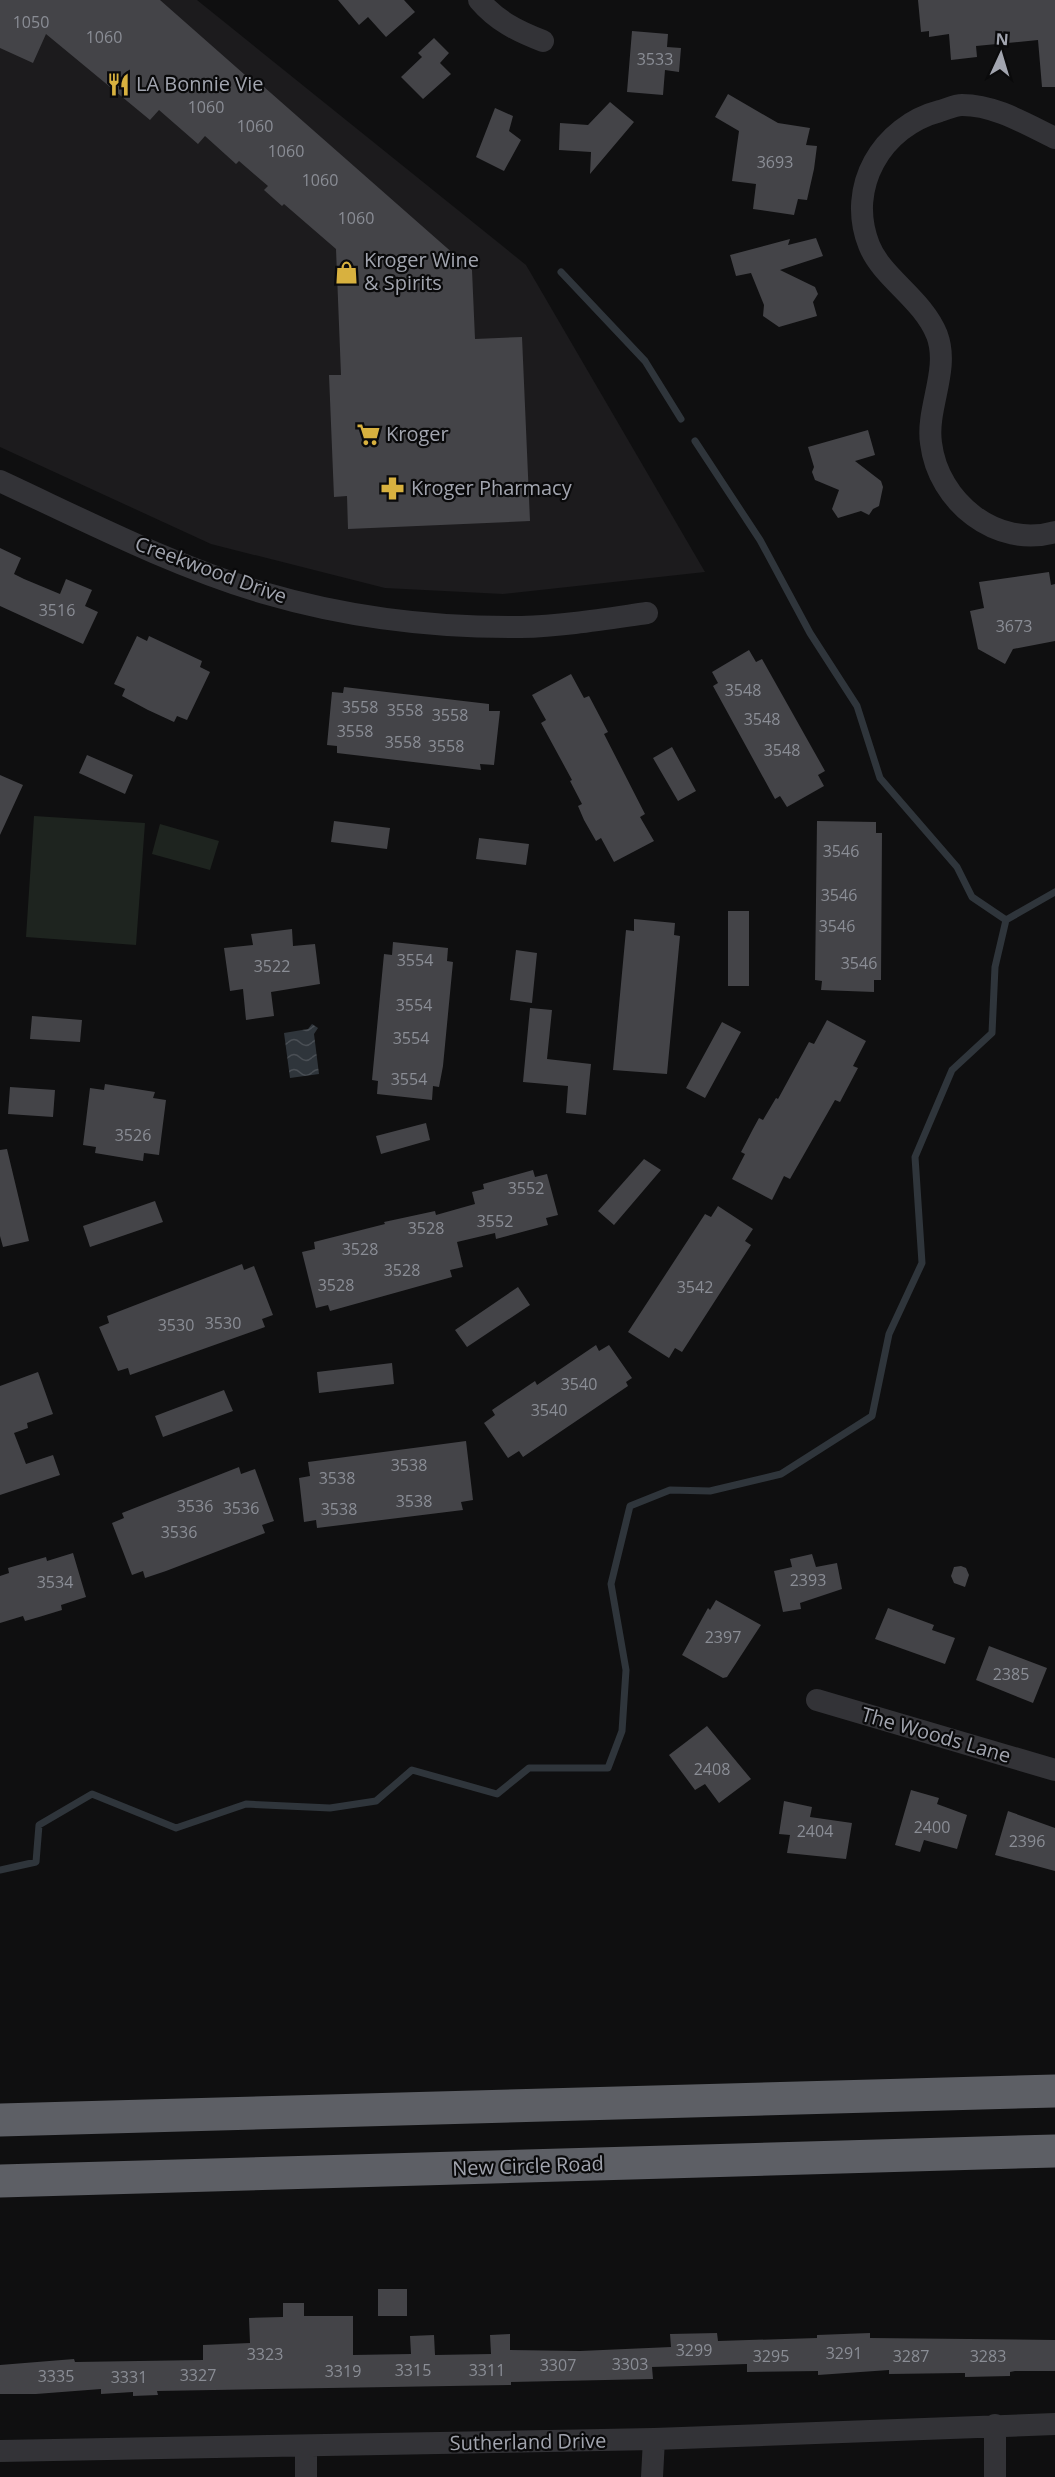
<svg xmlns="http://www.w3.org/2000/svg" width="1055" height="2477" viewBox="0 0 1055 2477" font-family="'Open Sans',sans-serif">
<defs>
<pattern id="water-waves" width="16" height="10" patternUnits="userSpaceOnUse" patternTransform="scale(1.5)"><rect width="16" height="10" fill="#2f353b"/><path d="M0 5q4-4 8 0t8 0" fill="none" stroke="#4a4f55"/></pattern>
</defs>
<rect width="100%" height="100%" fill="#0f0f10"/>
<!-- built -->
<path fill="#1c1b1d" d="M0,0H197L526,265L705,572L503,594L385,588L211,544L0,447Z"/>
<!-- park -->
<path fill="#1e241f" d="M34,816L145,823L136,945L26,937Z
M160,824L219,841L210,870L152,854Z"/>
<!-- water -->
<path fill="url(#water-waves)" d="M312,1024L318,1028L314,1034L319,1074L290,1078L284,1033L308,1029Z"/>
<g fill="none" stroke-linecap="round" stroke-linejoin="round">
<!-- stream -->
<path stroke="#2f353b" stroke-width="7" d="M561,272L645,361L681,419
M695,441L760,540L810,633L857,706L880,778L957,867L972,897L1006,920
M0,1870L36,1862L39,1825L92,1794L176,1828L246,1804L330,1808L376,1801L412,1770L497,1794L529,1768H608L622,1731L626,1670L611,1584L630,1506L670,1490L710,1491L781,1474L872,1416L889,1334L922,1263L915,1157L952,1070L992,1033L995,967L1006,920L1055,892"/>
</g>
<!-- building -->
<path fill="#444448" d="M0,0H160L253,82L255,79L472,270L475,339L522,337L530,521L348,529L347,496L334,497L329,375H341L336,249L284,204L282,206L264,190L268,186L239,161L236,164L205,136L198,144L159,110L150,120L46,34L33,63L0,48Z
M338,0H404L415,12L386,37L368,17L359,25Z
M918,0H1055V87H1042L1038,40L976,46L977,57L951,60L949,34L929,37V31L921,32Z
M632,31L668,34L667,47L681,48L679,72L665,70L663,95L627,92Z
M434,38L449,53L440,63L451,74L423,99L401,77L422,57L418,53Z
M728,94L778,123L810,128L806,145L817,146L814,169L807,200L798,199L794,215L753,209L756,184L732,181L739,131L715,117Z
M610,102L634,122L590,174L591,152L559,150L560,123L588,125Z
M495,108L513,116L509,131L521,140L504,171L476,157Z
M816,238L823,256L780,270L815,287L818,294L813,302L817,316L779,327L763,316L764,305L751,273L736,276L730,255L790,239L788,245Z
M868,430L875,455L855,461L881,481L883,487L879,506L873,509L869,515L861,511L838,518L832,509L839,490L815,480L812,472L814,467L808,447Z
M0,548L21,558L14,574L24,579L60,594L66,579L92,590L85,606L98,612L83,644L0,606Z
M1049,572L1051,585L1055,584V641L1013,649L1005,664L978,649L970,611L984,608L979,582Z
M137,636L147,641L149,636L202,661L200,667L210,672L187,720L177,716L174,722L148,710L122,696L125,689L114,684Z
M749,650L756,662L762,659L825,771L818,775L824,786L787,807L780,796L775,799L713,686L718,683L712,672Z
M571,674L584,698L589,696L608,732L604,734L645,814L640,817L654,841L614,862L601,838L596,841L584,820L578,806L582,804L570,781L572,780L541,723L546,720L532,695Z
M344,687L489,704V711H500L494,765L480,764L481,770L337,753V746L327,745L332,692L343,693Z
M672,747L696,791L678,801L653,758Z
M87,755L133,775L125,794L79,773Z
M0,775L23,785L0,835Z
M334,821L390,828L387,849L331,842Z
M817,821L876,822V833H882L881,980H874V992L821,990L822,981L815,980Z
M479,838L529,844L526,865L476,859Z
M728,911H749V986H728Z
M634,919L675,923L674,935L680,936L667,1074L613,1070L626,930L634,931Z
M292,929L293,946L315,944L320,984L271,992L274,1016L246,1020L243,989L230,991L224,948L253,945L251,934Z
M393,942L448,948L447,961L453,962L443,1066L439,1087L433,1086L432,1100L377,1094L378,1081L372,1080L384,954L392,955Z
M516,950L537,953L532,1003L510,1000Z
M530,1008L552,1010L547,1059L591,1064L586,1115L566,1113L568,1086L523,1082Z
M32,1016L82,1020L80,1042L30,1039Z
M827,1020L866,1041L853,1066L858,1068L840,1102L835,1100L790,1179L784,1176L772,1200L732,1179L745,1154L741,1152L753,1129L759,1118L763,1120L776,1098L778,1099L809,1042L814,1044Z
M722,1022L741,1032L705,1098L686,1088Z
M105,1084L155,1092L153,1098L166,1100L159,1155L144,1153L143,1161L95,1153L96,1147L83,1145L90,1088L104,1090Z
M10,1087L55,1090L53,1117L8,1114Z
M426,1123L430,1140L381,1154L376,1136Z
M7,1149L29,1241L3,1247L0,1236V1150Z
M644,1159L661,1170L614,1225L598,1211Z
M533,1170L535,1177L547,1174L558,1215L546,1218L548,1225L496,1239L495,1233L457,1242L463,1267L450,1270L452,1277L330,1311L328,1305L316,1308L302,1252L315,1249L314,1242L385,1224L384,1222L435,1211L436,1215L475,1204L472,1192L484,1189L483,1184Z
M155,1201L163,1222L90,1247L83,1226Z
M718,1206L753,1229L745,1241L751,1245L682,1352L675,1348L669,1358L628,1332L705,1214L711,1217Z
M242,1264L244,1270L254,1266L273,1315L262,1319L265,1327L130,1375L128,1368L118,1371L99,1327L109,1323L107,1316Z
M518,1287L530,1305L467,1347L455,1330Z
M596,1345L599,1351L609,1345L632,1378L626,1382L628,1386L523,1457L519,1451L508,1458L484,1423L495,1415L492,1410L535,1381L537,1385Z
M392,1363L394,1384L319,1393L317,1372Z
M38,1372L53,1414L27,1423L28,1428L14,1433L26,1464L53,1455L60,1475L0,1495V1386Z
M224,1390L233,1411L163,1437L155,1416Z
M466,1441L473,1500L461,1502L463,1510L317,1528L316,1520L304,1522L299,1478L310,1476L308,1462Z
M239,1467L241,1474L255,1469L274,1521L262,1525L265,1533L166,1571L145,1578L143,1571L132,1575L112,1523L124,1518L122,1513Z
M73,1553L86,1597L61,1605L62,1610L39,1617L25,1621L23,1616L0,1623V1576L9,1573L8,1568L46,1557L47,1561Z
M812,1554L816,1567L837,1563L842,1589L800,1603L801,1609L783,1612L774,1571L792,1567L790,1559Z
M961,1566L966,1568L969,1575L965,1587L954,1583L951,1576L954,1567Z
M716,1600L761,1625L727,1677L723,1678L682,1655L708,1608L710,1610Z
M888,1608L934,1625L932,1630L955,1638L945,1664L875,1639Z
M989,1646L1047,1668L1033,1703L976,1680Z
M707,1726L751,1779L719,1803L705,1784L695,1790L669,1755Z
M911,1790L939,1798L937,1804L967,1815L957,1849L924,1840L920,1852L895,1845Z
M784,1801L812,1807L810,1817L852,1823L846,1859L787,1853L790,1835L779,1834Z
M1008,1811L1055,1828V1871L995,1855Z
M378,2289H407V2316H378Z
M283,2303H304V2316H353V2355L411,2354L410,2336L434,2335L435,2355L491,2354L490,2335L510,2334V2350L580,2351L671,2347L670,2334L717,2333L718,2341L817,2338V2335L870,2333V2338L1055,2340V2371H1015L1010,2372V2376L965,2377V2373H961L889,2374V2370L818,2375V2371L747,2372V2364L652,2367L653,2379L511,2382V2385L157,2391L158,2395L133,2396V2392L101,2394V2389L36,2394H0V2365L74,2359L75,2362L203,2360V2345L250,2343L249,2318L283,2317Z"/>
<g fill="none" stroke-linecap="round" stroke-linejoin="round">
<!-- minor -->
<path stroke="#333337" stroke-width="22" d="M479,0C497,21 517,31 543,41
M1055,138C1026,124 995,105 962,105C955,105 947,109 940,111C882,126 846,187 869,245C882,278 922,298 937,335C950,370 926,408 931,443C938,502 997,549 1055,532
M0,481C86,521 173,566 264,593C346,617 435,628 521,627C563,626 605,619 647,613
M817,1700L1055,1770
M995,2425V2477
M0,2451L654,2439L1055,2424
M306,2477V2447
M652,2477L654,2439"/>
<!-- motorway -->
<path stroke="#5d5f65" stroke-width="33" d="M0,2120L1055,2091
M0,2181L1055,2151"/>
</g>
<!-- icons -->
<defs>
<symbol id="restaurant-bare" viewBox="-9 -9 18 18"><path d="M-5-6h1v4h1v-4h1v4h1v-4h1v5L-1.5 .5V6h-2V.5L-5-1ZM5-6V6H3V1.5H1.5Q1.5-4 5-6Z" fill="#d8b13f" stroke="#0a0a0b" stroke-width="2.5" paint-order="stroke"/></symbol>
<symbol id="shop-bare" viewBox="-9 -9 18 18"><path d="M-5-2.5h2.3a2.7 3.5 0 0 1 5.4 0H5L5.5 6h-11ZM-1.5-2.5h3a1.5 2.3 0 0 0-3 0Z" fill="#d8b13f" stroke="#0a0a0b" stroke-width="2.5" paint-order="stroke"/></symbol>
<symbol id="supermarket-bare" viewBox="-9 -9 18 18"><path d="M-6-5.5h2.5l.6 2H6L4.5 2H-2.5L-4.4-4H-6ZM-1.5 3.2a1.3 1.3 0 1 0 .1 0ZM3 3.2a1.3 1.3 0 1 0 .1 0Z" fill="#d8b13f" stroke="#0a0a0b" stroke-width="2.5" paint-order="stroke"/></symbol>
<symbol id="pharmacy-bare" viewBox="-9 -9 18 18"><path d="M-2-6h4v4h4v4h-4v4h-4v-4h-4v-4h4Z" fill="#d8b13f" stroke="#0a0a0b" stroke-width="2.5" paint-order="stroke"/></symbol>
</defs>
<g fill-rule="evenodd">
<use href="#restaurant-bare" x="102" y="68" width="33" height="33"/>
<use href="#shop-bare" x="330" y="256" width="33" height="33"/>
<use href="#supermarket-bare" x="352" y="418" width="33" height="33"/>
<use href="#pharmacy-bare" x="376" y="472" width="33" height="33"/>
</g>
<g text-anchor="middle" stroke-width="4.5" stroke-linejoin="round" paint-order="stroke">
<!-- number labels -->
<g font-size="16" fill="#8a8d95">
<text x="31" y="28">1050</text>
<text x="104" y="43">1060</text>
<text x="655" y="65">3533</text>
<text x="206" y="113">1060</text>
<text x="255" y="132">1060</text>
<text x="286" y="157">1060</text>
<text x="775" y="168">3693</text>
<text x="320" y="186">1060</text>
<text x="356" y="224">1060</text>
<text x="57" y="616">3516</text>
<text x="1014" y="632">3673</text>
<text x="743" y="696">3548</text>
<text x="360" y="713">3558</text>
<text x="405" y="716">3558</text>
<text x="450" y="721">3558</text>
<text x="762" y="725">3548</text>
<text x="355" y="737">3558</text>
<text x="403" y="748">3558</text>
<text x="446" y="752">3558</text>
<text x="782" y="756">3548</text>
<text x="841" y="857">3546</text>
<text x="839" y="901">3546</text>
<text x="837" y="932">3546</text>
<text x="415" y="966">3554</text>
<text x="859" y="969">3546</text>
<text x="272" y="972">3522</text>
<text x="414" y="1011">3554</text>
<text x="411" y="1044">3554</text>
<text x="409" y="1085">3554</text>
<text x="133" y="1141">3526</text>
<text x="526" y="1194">3552</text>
<text x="495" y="1227">3552</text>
<text x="426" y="1234">3528</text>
<text x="360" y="1255">3528</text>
<text x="402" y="1276">3528</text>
<text x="336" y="1291">3528</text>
<text x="695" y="1293">3542</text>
<text x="223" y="1329">3530</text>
<text x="176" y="1331">3530</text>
<text x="579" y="1390">3540</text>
<text x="549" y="1416">3540</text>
<text x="409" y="1471">3538</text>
<text x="337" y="1484">3538</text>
<text x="414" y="1507">3538</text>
<text x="195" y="1512">3536</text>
<text x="241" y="1514">3536</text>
<text x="339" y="1515">3538</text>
<text x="179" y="1538">3536</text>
<text x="808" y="1586">2393</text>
<text x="55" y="1588">3534</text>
<text x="723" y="1643">2397</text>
<text x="1011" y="1680">2385</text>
<text x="712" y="1775">2408</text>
<text x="932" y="1833">2400</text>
<text x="815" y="1837">2404</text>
<text x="1027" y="1847">2396</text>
<text x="694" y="2356">3299</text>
<text x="844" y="2359">3291</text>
<text x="265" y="2360">3323</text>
<text x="771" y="2362">3295</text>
<text x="911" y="2362">3287</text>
<text x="988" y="2362">3283</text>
<text x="630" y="2370">3303</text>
<text x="558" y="2371">3307</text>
<text x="413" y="2376">3315</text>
<text x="487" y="2376">3311</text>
<text x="343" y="2377">3319</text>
<text x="198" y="2381">3327</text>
<text x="56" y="2382">3335</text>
<text x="129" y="2383">3331</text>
</g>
<!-- poi labels -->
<g font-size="20" fill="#a2a5af" stroke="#0a0a0b" text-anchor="start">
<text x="136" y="91">LA Bonnie Vie</text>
<text x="364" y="267">Kroger Wine<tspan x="364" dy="23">&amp; Spirits</tspan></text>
<text x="386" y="441">Kroger</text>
<text x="411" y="495">Kroger Pharmacy</text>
</g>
<!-- street labels -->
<g font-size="20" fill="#a2a5af" stroke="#0a0a0b">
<text transform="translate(211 570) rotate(20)" y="7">Creekwood Drive</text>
<text transform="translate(936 1735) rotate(16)" y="7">The Woods Lane</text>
<text transform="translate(528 2166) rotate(-2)" y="7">New Circle Road</text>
<text transform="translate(528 2442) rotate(-1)" y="7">Sutherland Drive</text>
</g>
</g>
<!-- north arrow -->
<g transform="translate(1001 54) rotate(4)" stroke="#0a0a0b" stroke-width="4.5" paint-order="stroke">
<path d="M0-4.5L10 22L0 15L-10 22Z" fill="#a2a5af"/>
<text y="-9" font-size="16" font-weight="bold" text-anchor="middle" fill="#a2a5af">N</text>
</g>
</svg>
